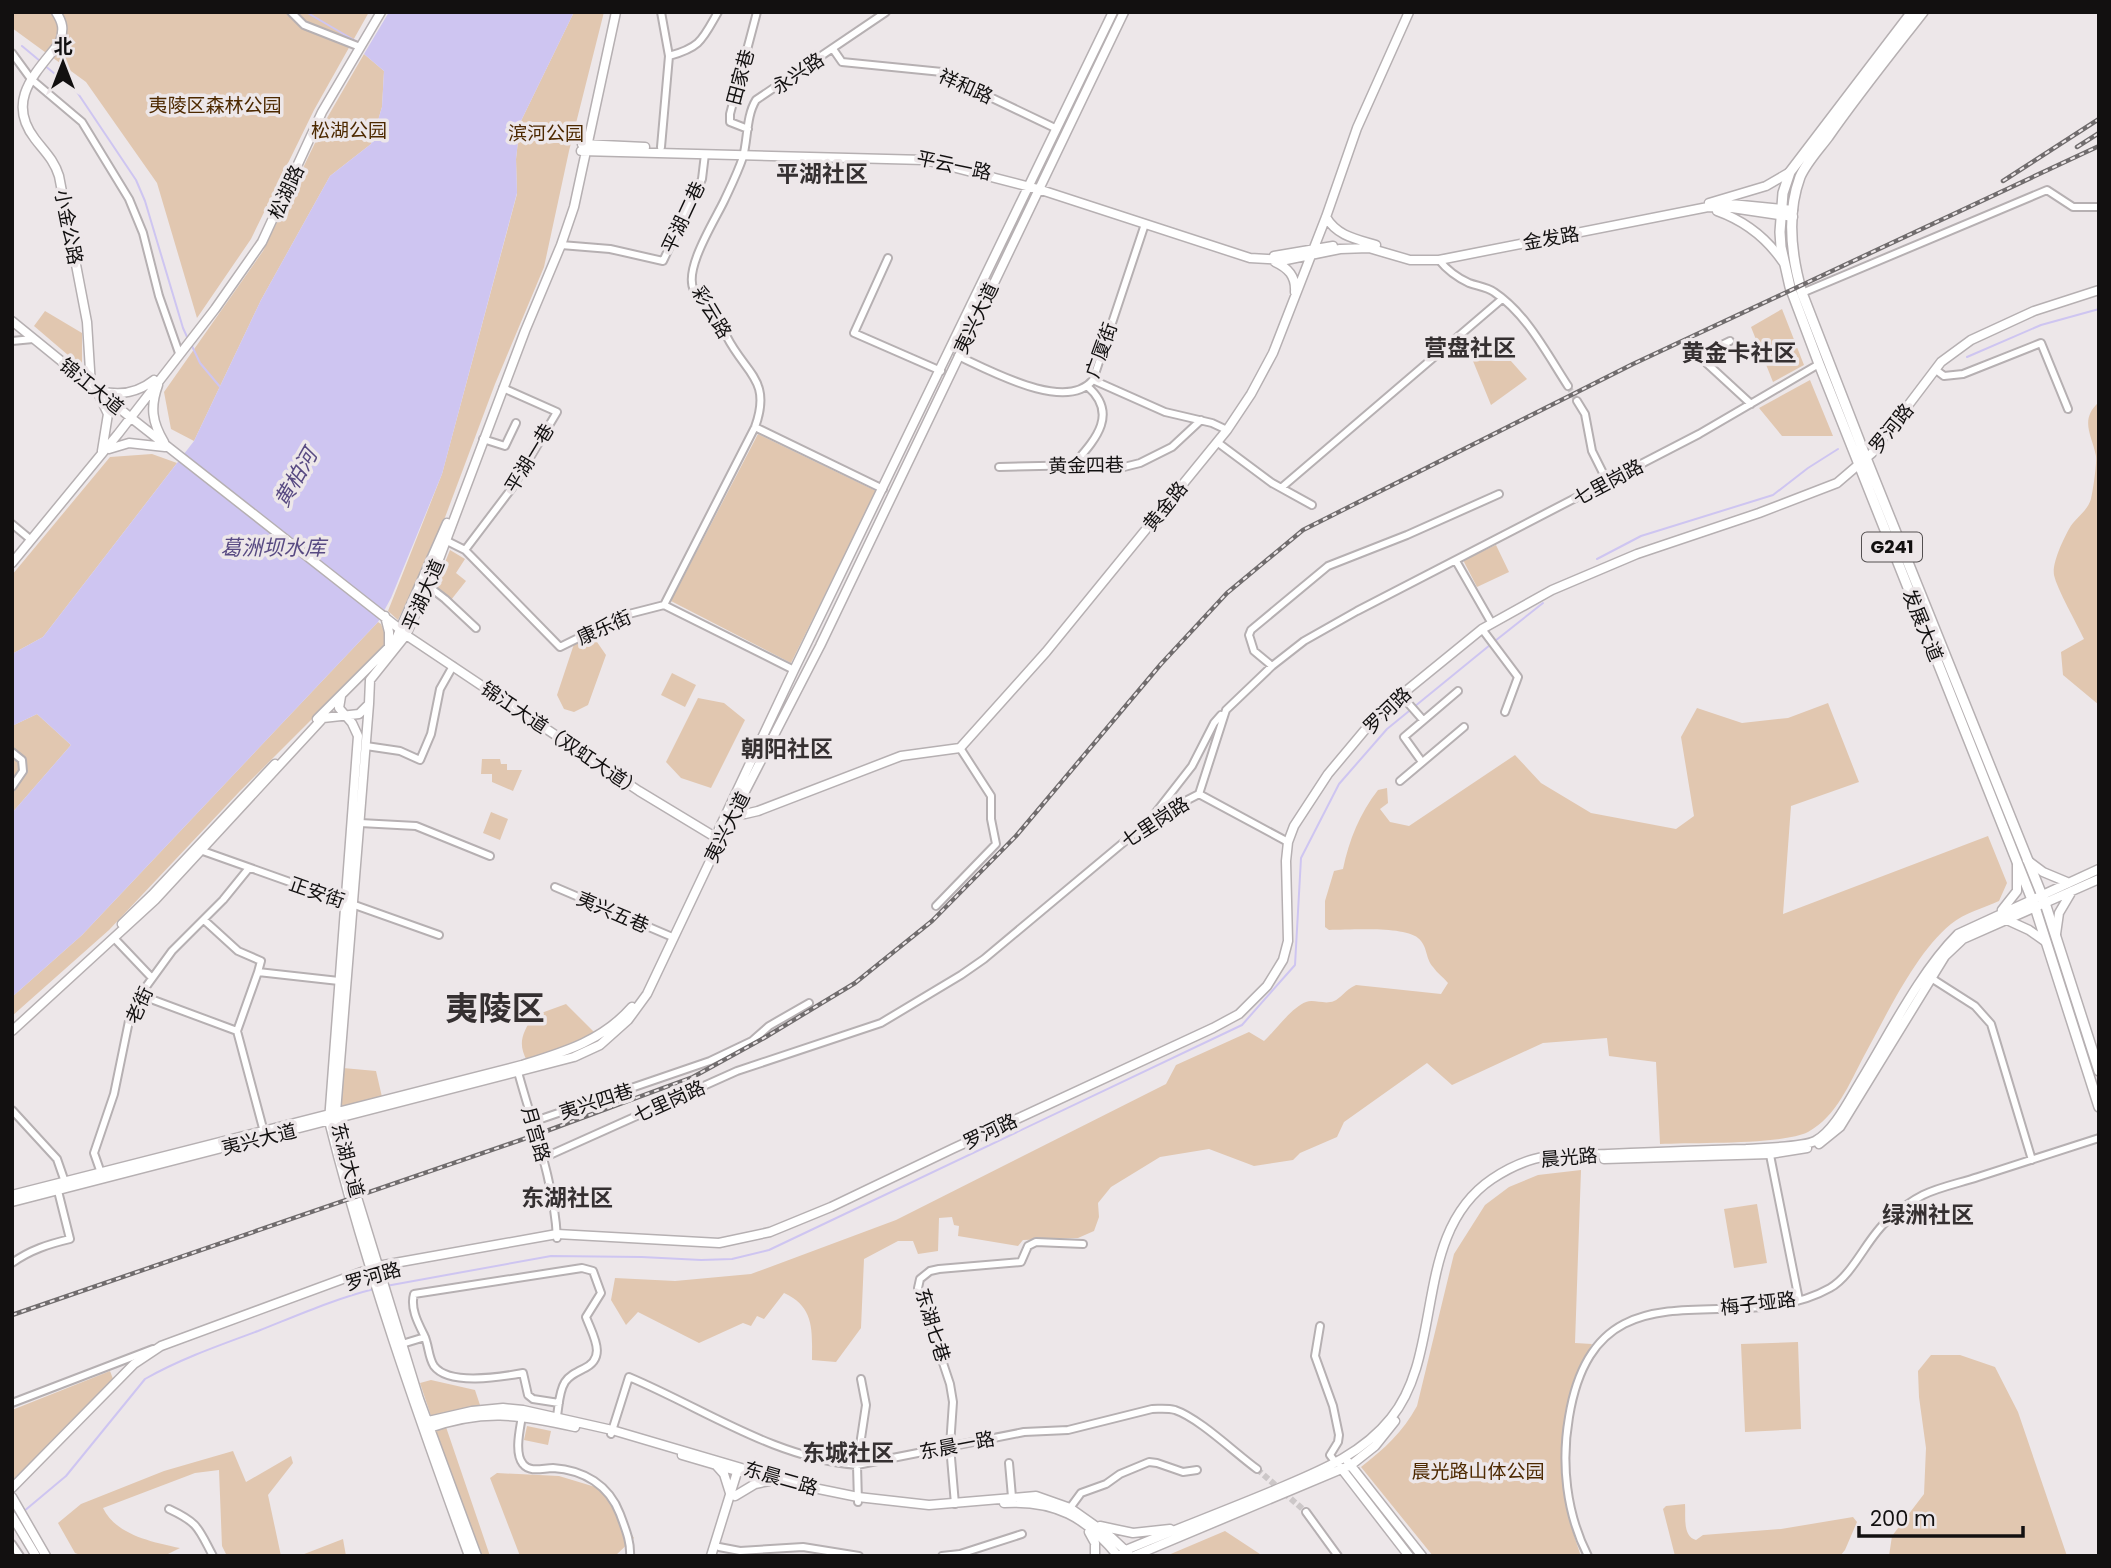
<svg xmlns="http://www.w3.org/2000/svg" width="2111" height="1568" viewBox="0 0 2111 1568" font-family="Poppins,'Noto Sans SC',sans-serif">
<rect width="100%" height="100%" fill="#ede7e9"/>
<!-- green -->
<path fill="#e1c7b0" d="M12,12H369L314,110L251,239L197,318L157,183L86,82L12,28Z
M574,12H604L569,151L544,267L495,384L438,536L398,620L388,611L442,474L517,194L516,159L520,123Z
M364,54L384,71L382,107L371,144L330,176L261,300L194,441L171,429L164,392L263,251L327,118Z
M1782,309L1804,365L1773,382L1751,327Z
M45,311L82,333V367L34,326Z
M1495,343L1527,379L1491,405L1473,361Z
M1810,380L1833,436H1782L1759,408Z
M2099,402V705L2063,675L2061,652L2084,639C2077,624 2057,589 2054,575C2052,563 2063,540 2069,529C2075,518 2087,512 2091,499C2093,491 2097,463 2096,456C2092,435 2079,420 2099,402Z
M758,434L876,491L791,663L671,601Z
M152,454L177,463L43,637L12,654V575L110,457Z
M1496,545L1509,572L1477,587L1463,560Z
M450,550L465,559L456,573L466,581L451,600L435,587Z
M378,622L381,624L387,640L382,649L240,791L109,930L12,1016V997L82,935Z
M589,640L597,642L606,655L588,705L574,712L564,709L557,695L574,644Z
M672,673L696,685L685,707L661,695Z
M698,698L724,703L745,720L711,788L681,778L666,762Z
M1828,703L1859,782L1791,806L1783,914L1988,836L2007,883L1999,901C1984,908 1964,913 1951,924C1916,952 1886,1016 1864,1056C1849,1084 1837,1116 1808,1132C1782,1145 1693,1142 1660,1144L1656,1062L1609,1056L1607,1038L1543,1043L1452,1085L1427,1063L1344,1122L1337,1137L1300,1153L1293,1160L1254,1166L1209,1149L1160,1157L1111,1187L1098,1203L1099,1217L1094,1231L1078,1238L1023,1240L1018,1246L958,1236L959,1226L954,1225L952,1217L939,1218L938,1251L918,1254L913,1241H898L864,1259L861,1328L836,1362L812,1360C812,1331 815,1307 784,1293L764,1319L757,1316L751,1326L743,1323L699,1343L638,1312L626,1325L611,1300L615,1278L675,1281L751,1274L896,1220L1166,1084L1176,1065L1249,1032L1264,1041C1275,1031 1292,1007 1306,1002C1314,999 1325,1005 1334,1001C1340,999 1345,990 1356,985L1441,994L1448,983C1443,977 1437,973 1433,967C1425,958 1428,946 1418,938C1403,926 1350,930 1329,930L1325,927V901L1334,871L1343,869C1349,840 1360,813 1378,790L1387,788L1388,803L1380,809L1390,822L1409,826L1515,755L1541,783L1591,813L1676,829L1694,816L1681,737L1697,708L1742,723L1788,718Z
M37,714L71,745L12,813V726Z
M482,759H500L501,764H507V770H522L513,791L492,782V774H481Z
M491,812L508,819L500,840L483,833Z
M566,1004L596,1034L572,1046L527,1061C517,1042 523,1033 533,1016Z
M343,1068L376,1071L382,1097L339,1108Z
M1581,1170L1575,1343L1592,1344C1554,1417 1553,1480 1581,1556H1433L1361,1467C1384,1449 1403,1432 1417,1406L1454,1254L1485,1205L1509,1187L1538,1175Z
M1757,1204L1767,1263L1734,1268L1724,1209Z
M1798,1342L1801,1429L1745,1432L1741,1344Z
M1931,1355H1960L1995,1367L2018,1412L2067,1556H1889L1892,1536L1924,1494L1926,1448L1919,1397L1918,1371Z
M110,1371L113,1379L12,1484V1410Z
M431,1380L475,1390L480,1405L431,1416L420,1383Z
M527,1426L551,1431L548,1445L524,1440Z
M446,1427L490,1556H481L435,1431Z
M233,1451L246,1482L291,1456L293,1463L268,1495L281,1556H227L222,1546L219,1470L195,1473L103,1508C116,1535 152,1542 180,1548L164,1556H83L75,1553L58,1523L81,1504L164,1471Z
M497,1473L559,1476L602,1489L634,1538L615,1556H520L490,1478Z
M1685,1504C1686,1516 1682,1536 1696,1540L1703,1535L1781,1529L1853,1517L1857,1522L1845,1550L1840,1556H1675L1663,1509L1666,1506Z
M1225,1531L1263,1556H1166Z
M343,1539L346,1556H299Z"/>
<!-- water -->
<path fill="#cec5f1" d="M389,12H574L520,123L516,159L517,193L442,474L391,598L378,622L82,935L12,997V813L71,745L37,714L12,726V654L43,637L194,441L261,300L330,176L371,144L382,107L384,71L364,54Z"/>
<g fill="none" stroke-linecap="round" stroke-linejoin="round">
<!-- stream -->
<path stroke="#cec5f1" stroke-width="2" d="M306,12L359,43
M22,46L40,61
M44,65L77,92L136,180L145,201L183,328L188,339
M191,344L200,363L221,388
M1967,357L2041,325L2099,309
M1878,428L1899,411
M1597,559L1641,536L1773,495L1808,468L1838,449
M1495,641L1543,603
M386,1286L551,1256L642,1257L701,1260L732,1259L769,1250L1242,1025L1295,965L1301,858L1339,784L1387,729L1490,645
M23,1512L66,1476L145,1379C180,1359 220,1345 258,1331C296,1316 334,1299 374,1289"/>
<!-- minor-tunnel -->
<path stroke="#ccc7c8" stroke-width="6" stroke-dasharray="6 3" stroke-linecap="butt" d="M1568,386L1577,401
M1257,1469L1306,1512"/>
<defs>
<path id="minor" d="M291,12L304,25L360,47
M833,49L842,62L942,72L946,76L1057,129
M12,53L31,79L82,122L129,199L143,233L159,296L179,353
M669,56C701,47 702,40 718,12
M748,129L730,122V114L757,12
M661,147L669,56L661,12
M561,245L610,249L663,261L702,179L705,154
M888,258L854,333L941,371
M1439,260C1447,270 1456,277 1469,283C1477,286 1487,287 1494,292C1527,314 1547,354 1568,386
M1802,293L2047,190L2073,207H2099
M12,341L33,339
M1730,341L1703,354L1701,358L1751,404
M958,356C989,370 1066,413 1093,380L1145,224
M1936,370L1944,376L1963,374L2041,343L2068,409
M1093,380L1165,412L1212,423L1227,430
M1577,401L1585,414L1592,451L1608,483
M755,427L883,489
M483,439L505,446L516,423
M1217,442L1272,483L1312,505
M1074,464C1094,441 1120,414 1087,386
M999,467L1086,465L1124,467L1140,463L1172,447L1201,420
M1281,488L1502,299
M12,524L30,539
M443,539L465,550L560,647L625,615L664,605L794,670
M465,550L512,488L557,412L503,388
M1456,561L1491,622
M427,585L445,599L476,628
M664,605L755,427C772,380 746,374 727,337C722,329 721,320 716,313C710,305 698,298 694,290C683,270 715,220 724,201C731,186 738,172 743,157C748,139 746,116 756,100L886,12
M1482,629L1518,677L1505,712
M1272,666L1254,651L1249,635L1251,630L1328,566L1407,535L1499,494
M1401,695L1423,720
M366,746L400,751L420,760L431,734L440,689L453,666
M12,752L22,760L23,771L12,787
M1422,762L1404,737L1458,691
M1400,781L1464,727
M1199,794L1288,842
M1153,816L1192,766L1214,723L1221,715
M360,823L416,826L490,856
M200,850L439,935
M555,887L670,936
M936,906L996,844L991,819V796L960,748
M204,920L238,951L261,961L258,972
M114,938L152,978
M1928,976L1975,1006L1991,1024L2032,1160
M140,995L237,1031L264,1132
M237,1031L258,972L339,981
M518,1072C533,1127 554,1181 557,1238
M12,1110L57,1159L65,1182
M532,1122L710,1061L752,1041L769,1026L809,1003
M1769,1150L1799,1300
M543,1158L737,1071L881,1023L961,975L984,959L1142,827L1168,810L1199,794L1226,710L1272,666L1304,641L1357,611L1699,434L1819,364
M101,1173L94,1153L114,1094L130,1016L140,995L172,951L223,900L249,868
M12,1263C30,1250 49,1244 70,1239L58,1191
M1320,1326L1315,1356L1333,1406L1339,1435L1338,1442L1330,1455L1336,1463
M402,1344L425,1337
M12,1403L153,1349
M522,1416C520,1429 514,1453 523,1464C530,1473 543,1468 553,1468C584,1470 609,1485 620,1514C625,1528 631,1541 630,1556
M556,1421C559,1409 558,1393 565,1382C569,1376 575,1373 583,1369C608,1358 593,1336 586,1317L601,1293L593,1271L582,1268L414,1294C410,1308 418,1323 424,1335C429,1345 428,1357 434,1366C449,1386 501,1377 523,1373L528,1395L533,1399L559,1403
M611,1434L629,1377C705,1409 774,1458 857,1465L1024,1432L1068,1430L1152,1409C1160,1409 1167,1408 1175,1410C1199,1418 1235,1453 1257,1469
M1009,1463L1012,1497
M858,1502L857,1465L866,1405L861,1379
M955,1504L950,1446L953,1402L950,1384L918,1288L920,1279L930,1271L939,1269L1021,1262L1028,1246L1036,1242L1083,1244
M1070,1508L1081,1493L1106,1484L1120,1474L1149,1462L1157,1463L1183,1472L1197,1470
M169,1509C199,1523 198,1528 213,1556
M1306,1512L1338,1556
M12,1544L20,1556
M719,1547L740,1551L803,1547L859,1556
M942,1556L960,1554L1022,1534
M1588,1556C1566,1513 1561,1463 1569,1417C1596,1252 1735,1342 1830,1288C1854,1274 1868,1236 1888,1220C1898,1211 1911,1201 1923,1195C1939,1187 1960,1183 1978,1177C2018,1164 2058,1151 2099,1138"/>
<path id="major" d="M56,12C63,23 64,29 60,42C36,73 5,100 35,139C45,152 54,160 59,176L87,322L91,386
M582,144L645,147
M581,151L925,160L1038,189L1250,258L1286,260L1340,249L1369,248L1410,260H1439L1708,207L1732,208L1793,217
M1709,203L1766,186L1790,172
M1721,203L1793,210
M1717,211C1745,221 1766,237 1783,262
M1326,217C1337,236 1356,239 1376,245
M1274,256L1333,246
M1275,262C1288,268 1296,276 1295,292
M12,321L130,417L401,630
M158,385C150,407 152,422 164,442
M101,391C120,396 139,392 154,380
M98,393L108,414L102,451
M109,449L129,443L165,447
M12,563L118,434L215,309L262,242L322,112L381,12
M385,616L389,632V648
M406,635L639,791L720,840
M341,696L339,708L352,723L358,736L329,1121C366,1269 417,1413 469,1556
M369,704L336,1112L352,1181L419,1399L477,1556
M317,719L395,641L447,523
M734,813L745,814L758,811L901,756L960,748L1046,652L1227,430L1251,394L1273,353L1326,217L1357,128L1409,12
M719,829L794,670L1113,12
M2027,860L2043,872L2067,882
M2002,910L2017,891V865
M2005,919L2029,930L2046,942
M122,924L152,895L275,764
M2056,934L2059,913L2072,891
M12,1031L155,900L323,718L359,714L369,704L370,680L406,635L436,567L525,331L561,245L574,207L616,12
M1819,1144L1840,1127L1945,956L1963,939L2099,879
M1604,1159L1770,1154L1807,1148
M12,1195L522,1065C564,1052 602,1041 632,1007
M12,1202L574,1057L600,1045L628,1020L647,994L720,840L820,646L1124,12
M424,1422L472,1411L503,1408L523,1410L612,1430L799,1485L858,1497L929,1505L1036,1496L1070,1508L1111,1537L1128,1553
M426,1429C483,1409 517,1414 575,1427
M682,1455L740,1472
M1348,1462L1422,1556
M716,1465L724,1474L730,1493
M1341,1468L1409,1556
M12,1488L134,1364L161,1346L378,1266L557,1234L719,1243L770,1232L831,1207L952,1149L1213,1028L1239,1014L1267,986L1283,960L1288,941L1286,861L1288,842L1294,826L1328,774L1374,719L1401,695L1482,629L1552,590L1637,554L1759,513L1837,483L1872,453L1941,362L1971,340L2034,311L2099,290
M735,1496L755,1484L769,1481
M12,1497L46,1556
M1004,1503C1055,1500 1086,1517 1118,1556
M12,1516L36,1556
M1100,1526L1133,1533L1170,1529
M1089,1532L1095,1543V1556
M711,1556L738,1469
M1118,1556L1126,1550C1174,1530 1222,1512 1270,1492C1314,1473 1360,1457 1391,1418C1445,1352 1412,1233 1492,1179C1504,1171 1520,1163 1534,1159C1557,1153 1584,1155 1608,1154C1654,1152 1700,1150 1746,1149C1761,1148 1803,1147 1815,1141C1834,1131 1849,1100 1860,1082C1889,1035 1919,973 1958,934L2099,869
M1134,1556L1351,1465L1375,1446L1395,1421"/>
<path id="highway" d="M1912,12L1790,172L1783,193L1780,232L1781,247L1790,287L1819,364L2035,907L2099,1107
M1923,12C1891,53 1858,94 1828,137C1819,149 1806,163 1800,177C1786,215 1791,255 1802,293L1866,458L2045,903L2099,1071"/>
</defs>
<!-- minor casing -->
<use href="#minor" stroke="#b6b0b2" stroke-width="10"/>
<!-- major casing -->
<use href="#major" stroke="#b6b0b2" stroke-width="11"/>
<!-- highway casing -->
<use href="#highway" stroke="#b6b0b2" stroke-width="12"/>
<!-- minor -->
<use href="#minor" stroke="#fff" stroke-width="6"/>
<!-- major -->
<use href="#major" stroke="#fff" stroke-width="8"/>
<!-- highway -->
<use href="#highway" stroke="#fff" stroke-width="9"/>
<defs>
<path id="rail" d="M2077,147L2099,133
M2003,181L2099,119
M12,1315L541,1133L693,1077L764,1038L855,983L932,921L1016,836L1161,664L1227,593L1303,530L1633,364L2099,146"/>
</defs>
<!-- rail casing -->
<use href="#rail" stroke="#706c6d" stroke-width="4.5"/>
<!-- rail -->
<use href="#rail" stroke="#ede7e9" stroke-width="2" stroke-dasharray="5" stroke-linecap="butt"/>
</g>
<g text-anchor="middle" stroke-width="7" stroke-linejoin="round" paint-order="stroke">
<!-- shield labels -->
<rect fill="#ede7e9" stroke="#545051" stroke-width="2" x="1862" y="532.5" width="60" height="29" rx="5"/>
<g font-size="18" font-weight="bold" fill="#121010">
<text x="1892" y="553">G241</text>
</g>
<!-- street labels -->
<g font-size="19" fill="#121010" stroke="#ede7e9">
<text transform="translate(798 73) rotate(-34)" y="7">永兴路</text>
<text transform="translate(740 77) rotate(-75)" y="7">田家巷</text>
<text transform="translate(966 86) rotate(24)" y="7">祥和路</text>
<text transform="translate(954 165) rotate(12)" y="7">平云一路</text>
<text transform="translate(286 192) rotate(-65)" y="7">松湖路</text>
<text transform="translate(683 217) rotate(-65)" y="7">平湖二巷</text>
<text transform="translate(69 227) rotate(79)" y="7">小金公路</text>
<text transform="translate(1551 238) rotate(-10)" y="7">金发路</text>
<text transform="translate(712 312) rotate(59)" y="7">彩云路</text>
<text transform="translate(976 318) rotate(-64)" y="7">夷兴大道</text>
<text transform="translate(1101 350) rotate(-70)" y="7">广厦街</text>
<text transform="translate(92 386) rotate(39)" y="7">锦江大道</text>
<text transform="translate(1891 428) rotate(-51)" y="7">罗河路</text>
<text transform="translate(529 458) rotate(-59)" y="7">平湖一巷</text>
<text transform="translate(1086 465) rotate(-1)" y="7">黄金四巷</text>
<text transform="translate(1608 482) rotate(-28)" y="7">七里岗路</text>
<text transform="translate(1165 506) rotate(-51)" y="7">黄金路</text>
<text transform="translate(423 595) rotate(-66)" y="7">平湖大道</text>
<text transform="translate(1923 625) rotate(68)" y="7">发展大道</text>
<text transform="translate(604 627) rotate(-24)" y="7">康乐街</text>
<text transform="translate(1387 710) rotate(-44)" y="7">罗河路</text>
<text transform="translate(562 739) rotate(34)" y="7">锦江大道（双虹大道）</text>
<text transform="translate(1155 822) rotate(-33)" y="7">七里岗路</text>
<text transform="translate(727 827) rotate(-63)" y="7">夷兴大道</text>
<text transform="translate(317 892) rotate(19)" y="7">正安街</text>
<text transform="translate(613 912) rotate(23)" y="7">夷兴五巷</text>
<text transform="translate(139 1005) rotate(-65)" y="7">老街</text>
<text transform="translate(596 1101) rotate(-18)" y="7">夷兴四巷</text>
<text transform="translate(669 1101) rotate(-24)" y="7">七里岗路</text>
<text transform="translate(990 1131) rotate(-25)" y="7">罗河路</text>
<text transform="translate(536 1134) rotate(74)" y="7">月宫路</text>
<text transform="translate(259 1139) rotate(-14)" y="7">夷兴大道</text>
<text transform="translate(1569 1157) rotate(-5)" y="7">晨光路</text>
<text transform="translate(348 1160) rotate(75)" y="7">东湖大道</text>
<text transform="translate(373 1276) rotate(-16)" y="7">罗河路</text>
<text transform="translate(1758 1303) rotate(-7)" y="7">梅子垭路</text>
<text transform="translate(933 1325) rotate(73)" y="7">东湖七巷</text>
<text transform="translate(957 1445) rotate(-11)" y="7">东晨一路</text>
<text transform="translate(781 1478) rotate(16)" y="7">东晨二路</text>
</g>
<!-- park labels -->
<g font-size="19" fill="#4d2900" stroke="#ede7e9">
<text x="215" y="112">夷陵区森林公园</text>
<text x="349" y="137">松湖公园</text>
<text x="546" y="140">滨河公园</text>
<text x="1478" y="1478">晨光路山体公园</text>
</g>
<!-- water labels -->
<g font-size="21" font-style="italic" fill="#584a82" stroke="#ede7e9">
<text transform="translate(296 478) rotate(-60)" y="7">黄柏河</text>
<text x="273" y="555">葛洲坝水库</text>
</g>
<!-- quarter labels -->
<g font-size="23" font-weight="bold" fill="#353031" stroke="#ede7e9">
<text x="822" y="182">平湖社区</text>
<text x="1470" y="356">营盘社区</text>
<text x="1739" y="361">黄金卡社区</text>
<text x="787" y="757">朝阳社区</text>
<text x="567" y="1206">东湖社区</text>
<text x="1928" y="1223">绿洲社区</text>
<text x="848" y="1461">东城社区</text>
</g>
<!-- town labels -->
<g font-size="33" font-weight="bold" fill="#353031" stroke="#ede7e9">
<text x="495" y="1020">夷陵区</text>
</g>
</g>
<!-- border -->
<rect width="2111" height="1568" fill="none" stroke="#121010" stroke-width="28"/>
<!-- north arrow -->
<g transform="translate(63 63)" stroke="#ede7e9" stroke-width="5" paint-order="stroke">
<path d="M0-5L12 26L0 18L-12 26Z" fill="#121010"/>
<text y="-10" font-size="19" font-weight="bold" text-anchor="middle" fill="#121010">北</text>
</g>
<!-- scale -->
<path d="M1859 1526v10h164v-10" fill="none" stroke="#121010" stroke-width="3.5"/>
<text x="1870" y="1526" font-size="21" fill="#121010" stroke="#ede7e9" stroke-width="5" paint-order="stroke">200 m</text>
</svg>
